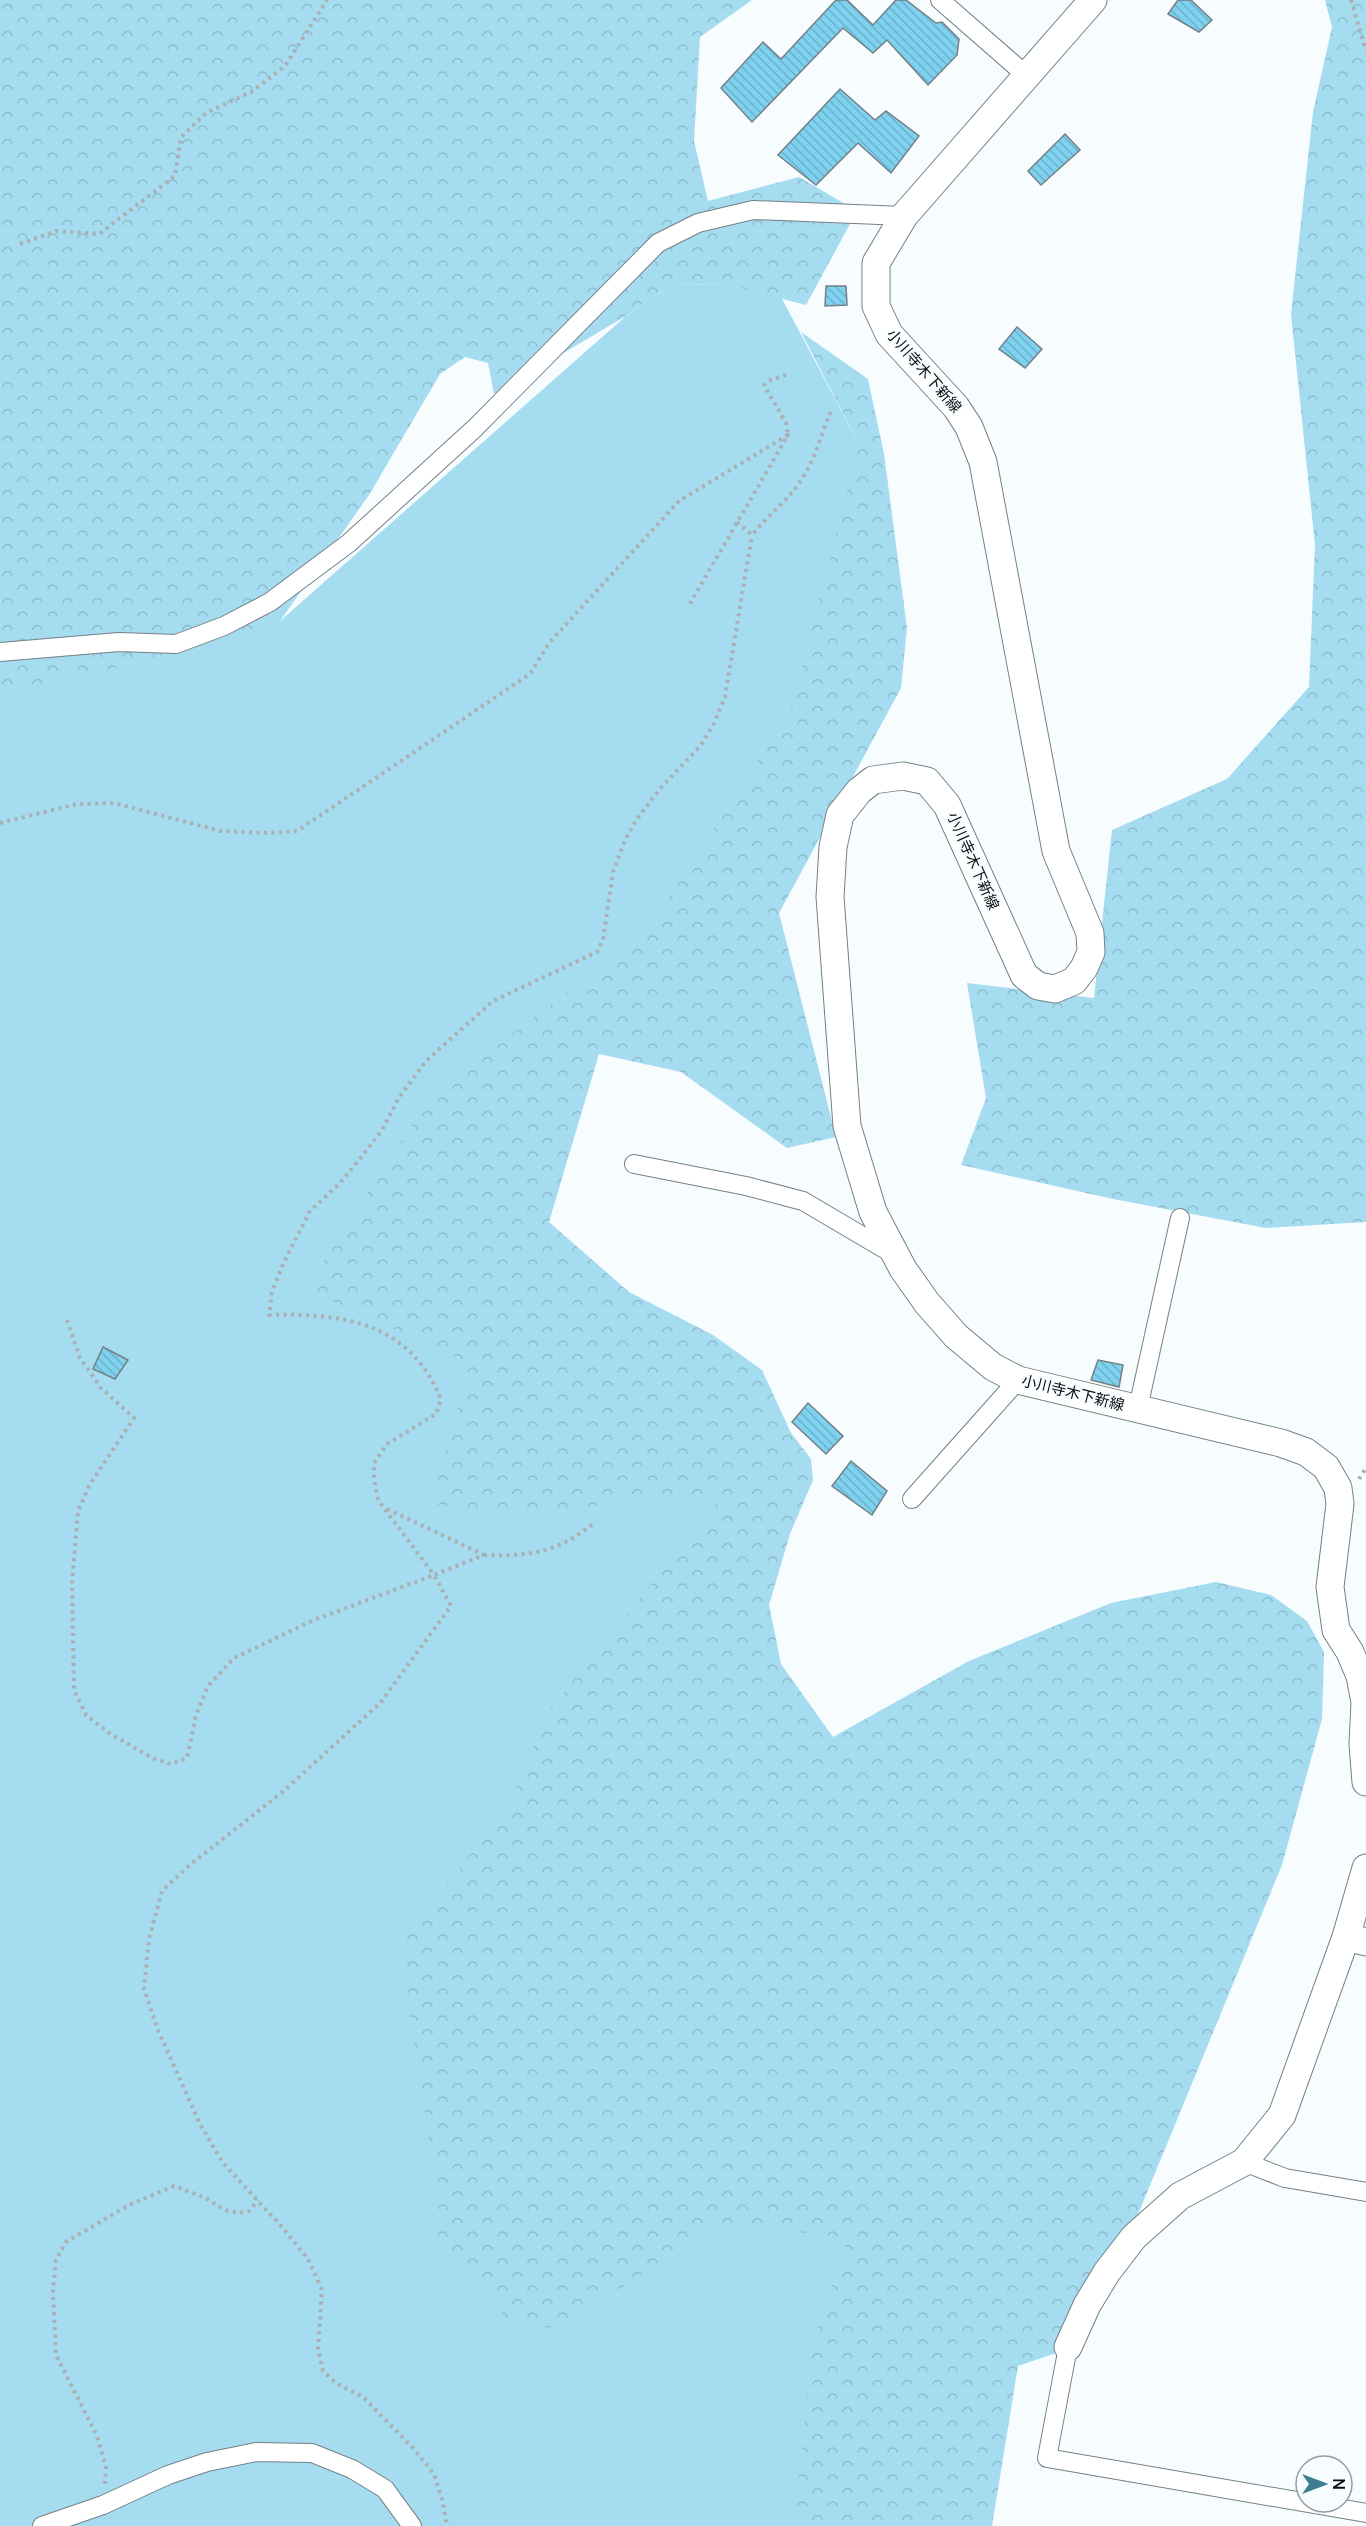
<svg xmlns="http://www.w3.org/2000/svg" width="1366" height="2526" viewBox="0 0 1366 2526" font-family="Manrope,'Noto Sans JP',sans-serif">
<defs>
<pattern id="forest-crowns" width="20" height="18" patternUnits="userSpaceOnUse" patternTransform="scale(1.5)"><rect width="20" height="18" fill="#a5dcf0"/><path d="M2 6a3 3 0 1 1 6 0M12 15a3 3 0 1 1 6 0" fill="none" stroke="#8dbccd"/></pattern>
<pattern id="building-back-hatch" width="6" height="6" patternUnits="userSpaceOnUse" patternTransform="scale(1.5)"><rect width="6" height="6" fill="#7ed1ef"/><path d="M-1 5l2 2M0 0l6 6M5-1l2 2" fill="none" stroke="#6bb2cc"/></pattern>
</defs>
<rect width="100%" height="100%" fill="#f7fcff"/>
<!-- green -->
<path fill="#a5dcf0" d="M672,284L729,285L781,297L859,444L798,770L365,1278L759,1478L744,2167L905,2269L852,2526H0V673L280,621L626,316Z"/>
<!-- forest -->
<path fill="url(#forest-crowns)" d="M0,0H752L700,37L694,141L708,201L799,177L857,211L806,305L729,285L672,284L626,316L494,394L488,363L465,357L440,374L369,495L280,621L128,665L0,693Z
M1325,0H1366V1222L1266,1228L1113,1199L961,1165L986,1098L967,983L1094,998L1112,830L1227,779L1309,687L1315,545L1291,314L1313,112L1332,27Z
M801,332L868,379L884,454L907,628L901,688L779,913L836,1137L787,1148L681,1072L599,1054L549,1222L629,1292L713,1335L762,1370L791,1433L811,1459L813,1480L790,1534L769,1605L781,1664L833,1737L969,1661L1111,1603L1216,1582L1271,1595L1307,1621L1324,1652L1322,1719L1282,1865L1125,2246L1068,2349L1018,2366L992,2526H794L812,2343L848,2238L715,2222L629,2283L550,2328L511,2323L479,2286L437,2253L438,2200L411,2024L402,1944L512,1798L549,1711L717,1502L632,1499L525,1517L431,1504L470,1364L306,1289L431,1095L643,936L791,711L859,444Z"/>
<!-- building -->
<path fill="url(#building-back-hatch)" stroke="#748084" stroke-width="1.5" d="M836,0H847L873,25L896,0H906L936,23L942,22L959,39L957,55L928,85L887,40L873,53L843,28L752,122L721,88L763,42L781,59Z
M1178,0H1191L1212,20L1199,32L1168,14Z
M840,89L875,120L886,111L919,136L891,173L858,143L816,185L778,155Z
M1065,134L1080,150L1041,185L1028,171Z
M826,286H846L847,305L825,306Z
M1017,327L1042,349L1025,368L999,349Z
M103,1347L128,1360L115,1379L93,1369Z
M1098,1360L1123,1365L1119,1387L1091,1380Z
M808,1403L843,1436L826,1454L792,1422Z
M851,1461L887,1491L872,1515L832,1486Z"/>
<g fill="none" stroke-linecap="round" stroke-linejoin="round">
<defs>
<path id="street" d="M940,0L1027,76
M0,652L119,642L176,644L224,626L270,602L349,543L475,428L658,243L698,223L753,210L904,216
M634,1164L746,1186L803,1201L893,1254
M1138,1408L1180,1218
M912,1499L1018,1380
M1244,2162L1285,2178L1366,2192
M1068,2347L1047,2458L1366,2513
M42,2526L103,2505L168,2475L207,2462L256,2452L312,2453L352,2469L385,2489L412,2526"/>
<path id="secondary" d="M1093,0L904,216L876,263V306L889,334L956,407L969,427L983,462L1056,851L1090,933L1091,952L1084,968L1074,981L1055,989L1038,986L1024,975L947,805L927,781L903,776L873,780L859,791L840,815L833,847L830,897L847,1126L873,1212L903,1269L927,1303L956,1336L993,1367L1018,1380L1281,1443L1306,1452L1326,1467L1338,1488L1340,1504L1330,1587L1336,1630L1350,1652L1360,1676L1365,1702L1363,1744L1366,1782
M1366,1868L1346,1937L1366,1942
M1068,2347L1087,2305L1107,2272L1134,2237L1180,2196L1244,2162L1282,2115L1346,1937"/>
</defs>
<!-- street casing -->
<use href="#street" stroke="#748085" stroke-width="20"/>
<!-- secondary casing -->
<use href="#secondary" stroke="#748085" stroke-width="29"/>
<!-- path -->
<path stroke="#aaafb2" stroke-width="4" stroke-dasharray="3 4.5" stroke-linecap="butt" d="M1351,0L1366,51
M20,244L56,231L99,234L175,176L181,137L206,113L253,91L285,66L327,0
M786,375L768,381L764,385L786,423L788,435
M737,522L752,535C769,514 790,499 804,476C816,456 822,432 831,411
M0,823L77,804L114,803L221,831L267,833L297,831L530,674L549,643L679,501L788,435L688,607
M67,1320L80,1358L101,1388L134,1418L90,1484L78,1511L72,1583L74,1690L86,1715L109,1733L152,1758L171,1764L187,1758L196,1715L208,1686L234,1658L314,1620L434,1575L451,1606L381,1702L285,1790L191,1864L162,1891L149,1939L144,1989L158,2030L200,2124L223,2163L282,2227L308,2259L322,2290L318,2349L323,2371L336,2383L363,2397L414,2449L434,2474L443,2503L447,2526
M1359,1479L1366,1468
M387,1509L484,1555L434,1575L378,1500L374,1480V1463L387,1444L436,1414L441,1399C409,1322 344,1313 269,1315L272,1292L284,1262L310,1211L339,1184L359,1160L382,1130L398,1099L426,1061L493,1001L597,952L603,940L613,872L625,840L637,819L659,790L701,745L714,723L725,697L752,535
M484,1555C529,1557 559,1552 594,1523
M105,2484L106,2467L97,2436L56,2355L53,2291L56,2260L66,2242L129,2205L174,2186L206,2198L224,2210L239,2213L249,2211L258,2200"/>
<!-- street -->
<use href="#street" stroke="#fff" stroke-width="18"/>
<!-- secondary -->
<use href="#secondary" stroke="#fff" stroke-width="27"/>
</g>
<g text-anchor="middle" stroke-width="4.5" stroke-linejoin="round" paint-order="stroke">
<!-- street labels -->
<g font-size="15" fill="#080d0e" stroke="#f7fcff">
<text transform="translate(924 371) rotate(49)" y="5">小川寺木下新線</text>
<text transform="translate(973 861) rotate(66)" y="5">小川寺木下新線</text>
<text transform="translate(1073 1393) rotate(14)" y="5">小川寺木下新線</text>
</g>
</g>
<!-- north arrow -->
<g transform="translate(1324 2484) rotate(90)"><circle r="28" fill="#f7fcff" stroke="#979c9f" stroke-width="1.5"/>
<path d="M0-4.5L10 22L0 15L-10 22Z" fill="#3d7c91"/>
<text y="-9" font-size="16" font-weight="bold" text-anchor="middle" fill="#080d0e">N</text>
</g>
</svg>
